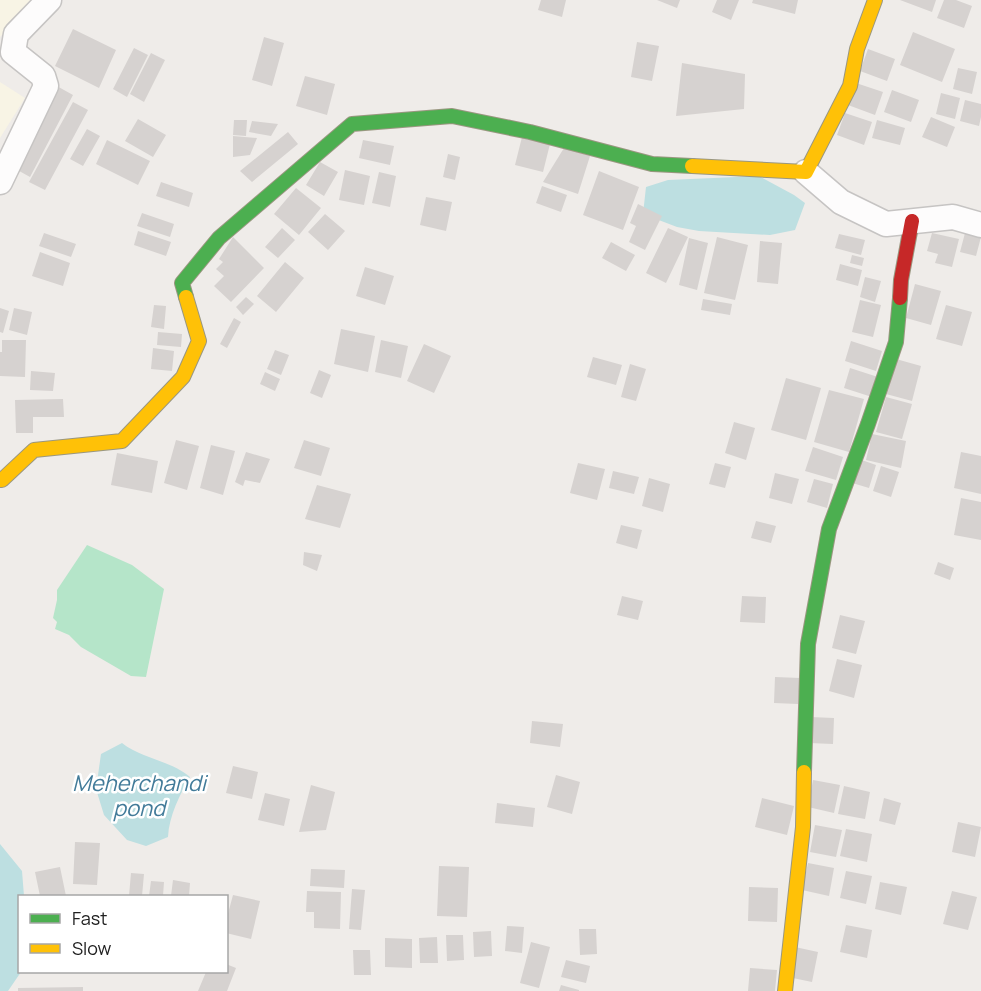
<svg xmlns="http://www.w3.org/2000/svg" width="981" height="991" viewBox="0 0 981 991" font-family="Manrope,sans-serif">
<rect width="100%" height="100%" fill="#efece9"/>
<!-- education -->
<path fill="#f8f4e5" d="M0,0H36L0,37Z
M0,82L25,98L0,138Z"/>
<!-- pitch -->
<path fill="#b5e5c9" d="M87,545L132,565L164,589L146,677L131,676L81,647L69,635L55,629L57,622L53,618L57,600V590Z"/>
<!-- water -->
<path fill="#bddfe1" d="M759,176L794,195L805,203L795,230L770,235L699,231L677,227L643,214L646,187L668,180Z
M122,743C142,759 170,760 190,777C180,794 169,816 168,837L146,846L127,840L104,815L96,789L101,754Z
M0,844L22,871L24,896H20V972H21L8,991H0Z"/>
<!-- building -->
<path fill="#d6d2d0" d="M541,0H566L562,17L538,10Z
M657,0H680L677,8Z
M717,0H739L731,20L712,12Z
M753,0H798L795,14L752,3Z
M900,0H936L932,12Z
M944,0H956L972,6L964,28L937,18Z
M73,29L116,50L99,88L55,66Z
M913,32L955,49L942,82L900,65Z
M264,37L284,43L272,86L252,80Z
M637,42L659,46L652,81L631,77Z
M134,48L148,55L127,97L113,89Z
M868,49L895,59L887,81L860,71Z
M151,53L165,60L144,102L130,94Z
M682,63L745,74L744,109L676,116Z
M958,68L977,72L972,94L953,89Z
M305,76L335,84L327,115L296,106Z
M856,83L883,92L875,115L848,105Z
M55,85L73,95L30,177L12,167Z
M892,90L919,100L911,122L884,112Z
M941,93L960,98L955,119L936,114Z
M965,100L981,104V117L979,126L960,121Z
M73,102L88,110L45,190L29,182Z
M845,113L872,122L864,145L837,135Z
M931,117L955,127L947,147L922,137Z
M138,119L166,135L153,157L125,141Z
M234,120H247L246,136L233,135Z
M877,120L905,128L900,145L872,138Z
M252,121L278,124L271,136L249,132Z
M87,129L100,136L83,166L70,159Z
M288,132L298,144L252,182L240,171Z
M233,136L257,138L250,155L233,157Z
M522,137L550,144L543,172L515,165Z
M107,140L150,161L138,185L96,164Z
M363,140L394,146L390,165L359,158Z
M564,148L590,156L578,194L543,182Z
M448,154L460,157L455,180L443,177Z
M320,162L338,172L324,196L306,185Z
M345,170L370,176L364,205L339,200Z
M599,171L639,187L623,230L583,215Z
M379,172L396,176L390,207L372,203Z
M161,182L193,193L189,207L156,196Z
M542,186L567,195L561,212L536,203Z
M296,188L321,208L299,235L274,214Z
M426,197L452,202L446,231L420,225Z
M638,204L662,216L645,250L629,242L636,226L630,223Z
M142,213L174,224L170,237L137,226Z
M325,214L345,231L328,250L308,232Z
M282,228L295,240L278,258L265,247Z
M668,228L688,237L666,283L646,273Z
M138,231L171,242L166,256L134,245Z
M44,233L76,244L71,257L39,246Z
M932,233L959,239L952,267L935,263L938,254L927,251Z
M965,233L981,237L976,256L960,252Z
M839,234L865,240L861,255L835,248Z
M233,237L264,268L231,302L214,286L224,276L216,269L223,262L219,259Z
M717,237L748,245L735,300L704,293Z
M689,238L708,243L697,290L679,285Z
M760,241L782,243L778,284L757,282Z
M611,242L635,255L626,271L602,258Z
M40,252L70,263L63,286L32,276Z
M852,255L864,258L862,266L850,263Z
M285,262L304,278L276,312L257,296Z
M840,264L862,270L858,286L836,280Z
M365,267L394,276L385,305L356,296Z
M865,277L881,281L875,302L860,297Z
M915,284L941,291L931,325L906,318Z
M246,297L254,304L243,315L236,307Z
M703,299L732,304L730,315L701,310Z
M860,300L881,305L873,337L852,332Z
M154,305L166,306L164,329L151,327Z
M946,305L972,312L962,346L936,339Z
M0,308L9,311L3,333L0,332Z
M14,308L32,312L27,335L9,330Z
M234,318L241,322L227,348L220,344Z
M341,329L375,336L368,372L334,364Z
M158,332L182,334L181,347L157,345Z
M2,340H26L25,377L0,376V352H2Z
M381,340L408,346L401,378L375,372Z
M851,341L882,351L876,371L845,361Z
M424,344L451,356L434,393L407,381Z
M153,348L174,351L172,371L151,369Z
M275,350L289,355L281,375L267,369Z
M593,357L622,365L616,385L587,377Z
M896,359L921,366L912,401L886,394Z
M630,364L646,369L636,401L621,397Z
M850,368L881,378L875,398L844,388Z
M319,370L331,375L322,398L310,393Z
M31,371L55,373L53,391L30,390Z
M265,372L280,379L275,391L260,384Z
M786,378L821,388L806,440L771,430Z
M829,390L864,399L849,452L814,442Z
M886,397L912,404L902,439L876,432Z
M63,399L64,417H33V433H16L15,400Z
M734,422L755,428L746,460L725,453Z
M872,434L906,441L901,468L866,460Z
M176,440L199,446L187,490L164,483Z
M304,440L330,448L321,476L294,468Z
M211,445L235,451L223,495L200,488Z
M813,447L843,457L836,480L805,471Z
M246,452L270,459L260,483L245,480L243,486L235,482Z
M961,452L981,456V494L954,488Z
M117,453L158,461L152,493L111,485Z
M856,458L876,465L869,488L849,482Z
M578,463L605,469L597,500L570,493Z
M715,463L731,467L725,488L709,484Z
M881,466L899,472L891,497L873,491Z
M613,471L639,477L634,494L609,488Z
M775,473L799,479L792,504L769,498Z
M649,478L670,484L663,512L642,506Z
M814,479L833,484L827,508L807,502Z
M317,485L351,494L340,528L305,519Z
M961,498L981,502V540L954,535Z
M756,521L776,526L771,543L751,538Z
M621,525L642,530L637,549L616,543Z
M304,552L322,555L317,571L303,565Z
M938,562L954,568L950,580L934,574Z
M622,596L643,601L638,620L617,615Z
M742,596L766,597L765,623L740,622Z
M840,615L865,621L856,654L832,648Z
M837,659L862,665L854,698L829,691Z
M775,677L800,678L798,704L774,703Z
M810,717L834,718L833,744L809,743Z
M532,721L563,724L560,747L530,743Z
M233,766L258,772L252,799L226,793Z
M556,775L580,782L572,814L547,807Z
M813,780L840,785L834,813L808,807Z
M311,785L335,792L326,830L299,832Z
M844,786L870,792L865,819L838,814Z
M265,793L290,799L284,826L258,820Z
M762,798L794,806L787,835L755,827Z
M884,798L901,803L895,825L879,821Z
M497,803L535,808L533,827L495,823Z
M958,822L981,827L975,857L952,852Z
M815,825L842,830L836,857L810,852Z
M846,829L872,834L867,862L840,856Z
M75,842L100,843L97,885L73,884Z
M808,863L834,868L829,896L802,890Z
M439,866L469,867L467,917L437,916Z
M60,867L66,896H40L35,872Z
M311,869L345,870L344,888L310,886Z
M846,871L872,876L866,904L840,898Z
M131,873L144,874L142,896H129Z
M173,880L190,883L189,896H171Z
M151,881L164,882L163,896H149Z
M880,882L907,887L901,915L875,909Z
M749,887L778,888L777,922L748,921Z
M352,889L365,890L361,930L349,929Z
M307,891L341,892L340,929L314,928V912H306Z
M952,891L977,897L968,930L943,924Z
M233,895L260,901L251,939L226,933V921Z
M846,925L872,930L867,958L840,952Z
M507,926L524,927L522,953L505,951Z
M579,929H596L597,954L580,955Z
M491,931L492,956L474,957L473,932Z
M446,935H463L464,960L447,961Z
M437,937L438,963H420L419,938Z
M385,938L412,939V968L385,967Z
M531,942L550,947L539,988L520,983Z
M795,947L818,952L812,982L788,977Z
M353,950H370L371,975H354Z
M566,960L590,966L586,983L561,977Z
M226,964L236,968L227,991H198L206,972H226Z
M750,968L777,970L775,991H748Z
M561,985L579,990V991H559Z
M83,987V991H18V988Z"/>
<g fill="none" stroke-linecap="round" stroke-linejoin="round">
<defs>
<path id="street" d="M806,172L841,202L886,224L953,217L981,225
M0,182L46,86L43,76L13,52L16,34L49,0"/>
<path id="fast" d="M186,297L182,283L219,238L352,124L452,116L530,132L652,164L692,166
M804,772L808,644L829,529L868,424L896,342L900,298"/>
<path id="slow" d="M692,166L806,172L850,86L857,49L875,0
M0,480H2L34,450L122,441L183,377L199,341L186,297
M785,991L803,827L804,772"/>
<path id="jam" d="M900,298L901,280L912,221"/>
</defs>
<!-- street casing -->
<use href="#street" stroke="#c6c4c3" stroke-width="27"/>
<!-- fast casing -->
<use href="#fast" stroke="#9a9780" stroke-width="16"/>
<!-- slow casing -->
<use href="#slow" stroke="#9a9780" stroke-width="16"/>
<!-- jam casing -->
<use href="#jam" stroke="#9a9780" stroke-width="16"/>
<!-- street -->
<use href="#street" stroke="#fdfcfc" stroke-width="24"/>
<!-- fast -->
<use href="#fast" stroke="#4caf50" stroke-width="14"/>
<!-- slow -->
<use href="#slow" stroke="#ffc107" stroke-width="14"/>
<!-- jam -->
<use href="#jam" stroke="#c62828" stroke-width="14"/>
</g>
<g text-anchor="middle" stroke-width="5" stroke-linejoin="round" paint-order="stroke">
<!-- water labels -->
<g font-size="22" font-style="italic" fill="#427b99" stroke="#fff">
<text x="139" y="791">Meherchandi<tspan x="139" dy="25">pond</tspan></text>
</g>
</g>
<!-- legend -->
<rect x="18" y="895" width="210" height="78" fill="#ffffff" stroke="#a6a6a6" stroke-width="1.5"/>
<rect x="30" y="914" width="30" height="9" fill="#4caf50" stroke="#a6a6a6" stroke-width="1.5"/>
<text x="72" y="925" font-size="18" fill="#202020">Fast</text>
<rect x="30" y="944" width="30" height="9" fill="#ffc107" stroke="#a6a6a6" stroke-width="1.5"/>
<text x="72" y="955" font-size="18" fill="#202020">Slow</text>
</svg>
